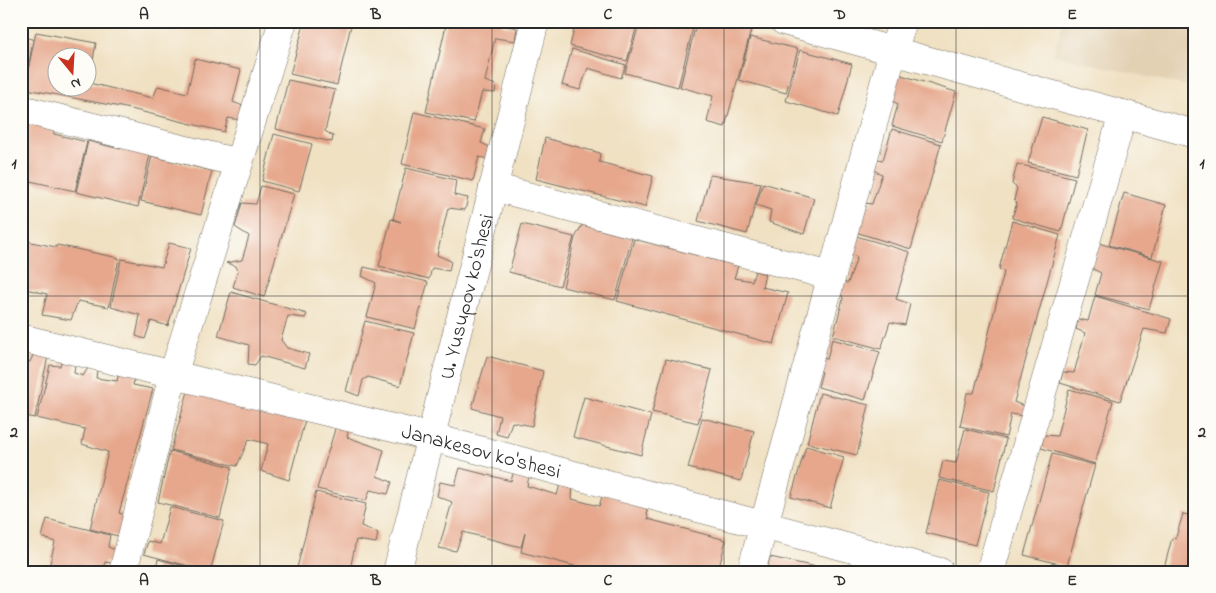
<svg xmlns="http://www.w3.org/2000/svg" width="1216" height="593" viewBox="0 0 1216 593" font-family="'Indie Flower',sans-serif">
<rect width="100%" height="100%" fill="#fdfcf7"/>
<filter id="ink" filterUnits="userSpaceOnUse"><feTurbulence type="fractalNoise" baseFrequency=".02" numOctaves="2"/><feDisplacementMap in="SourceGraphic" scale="10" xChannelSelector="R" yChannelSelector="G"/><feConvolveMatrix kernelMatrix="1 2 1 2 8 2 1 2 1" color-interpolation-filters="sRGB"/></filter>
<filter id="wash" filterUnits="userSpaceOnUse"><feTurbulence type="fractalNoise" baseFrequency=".0096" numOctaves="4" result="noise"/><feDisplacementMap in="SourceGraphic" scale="20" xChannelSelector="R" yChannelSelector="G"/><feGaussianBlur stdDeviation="1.12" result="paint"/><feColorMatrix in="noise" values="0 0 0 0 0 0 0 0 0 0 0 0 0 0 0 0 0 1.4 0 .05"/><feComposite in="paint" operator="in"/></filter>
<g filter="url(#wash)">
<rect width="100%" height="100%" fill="#f0e1c3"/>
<!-- built -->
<path fill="#e3d1b4" d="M1063,21H1195V88L1053,55Z"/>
<g id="blocks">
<!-- building -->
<path fill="#e6a78c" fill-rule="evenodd" d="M305,21H352L337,85L290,74Z
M447,21H502V25L517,28L515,41L495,38L485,81L496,85L495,93L482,92L474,122L426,112Z
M576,21H638L627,61L570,46Z
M640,21H695L678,87L625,73Z
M697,21H735L752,26L725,127L707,122L713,96L680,87Z
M36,32L96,43L89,83L153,98L158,86L187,93L195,59L241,70L233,102L243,106L240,120L228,118L224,132L131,109L21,88V37L33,39L28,70ZM58,58H88V88H58Z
M750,37L798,49L786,93L739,80Z
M572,49L626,65L621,78L588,68L580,90L562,85Z
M800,50L852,64L838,116L786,101Z
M898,74L956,92L942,141L892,126L898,104L885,97Z
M288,80L335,90L325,131L333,136L332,142L276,129Z
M414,112L485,129L481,143L490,147L488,159L479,157L473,181L402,164Z
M1042,117L1088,130L1076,175L1028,163Z
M53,122L54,134L87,142L75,191L21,179L22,123Z
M892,129L941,144L911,249L855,232V202L872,204L882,174L865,167L868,157L883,160Z
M274,134L312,144L299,191L262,181Z
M126,136L153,142L138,207L76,192L88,141L120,149Z
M545,138L600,153L599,162L653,176L645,207L536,179Z
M152,156L212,171L201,215L141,201Z
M1017,164L1075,178L1061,232L1012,218L1017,203L1014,200L1017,188L1012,184Z
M406,168L456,180L454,195L468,198L465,210L448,208L437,255L451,261L449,271L432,268L429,279L379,266L391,219L401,222L393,219Z
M710,175L761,183L747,234L698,221Z
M763,183L814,198L804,234L769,222L771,210L756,205Z
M261,186L294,194L264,297L233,287L238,271L236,266L226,263L242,260L249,236L235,227L242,203L256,204Z
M1124,193L1166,205L1152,257L1109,245Z
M1012,221L1060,235L1014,402L1026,407L1024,416L1011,414L1006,437L960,426L967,393H974L1004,272L999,269Z
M522,224L574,237L560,286L509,272Z
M582,225L632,238L615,300L563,287L575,238Z
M846,233L910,252L896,299L910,304L905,325L890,322L881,349L833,336L843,299L842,295L831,292L834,282L848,283L857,257L841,250Z
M634,239L738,266L734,278L752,281L755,271L765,274L762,287L788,293L774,344L617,301Z
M21,240L56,247L57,245L119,258L109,307L78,301L71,320L42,315L47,294L21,288Z
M169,243L191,248L168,326L151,321L145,339L136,336L140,315L111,307L121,259L162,267Z
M1098,243L1163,261L1149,309L1095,295L1101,273L1091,268Z
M364,267L428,282L415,329L367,317L376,283L362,276Z
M231,292L307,314L305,318L288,316L281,340L287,348L309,354L305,368L261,356L255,365L248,364L249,345L218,336Z
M1095,296L1171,319L1167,333L1144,329L1120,401L1060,383L1063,372L1074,373L1085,333L1076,329L1078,319L1088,321Z
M365,321L414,333L400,386L368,377L363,380L359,396L346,391Z
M832,339L880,352L865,400L818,387L822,372L812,365L814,357L827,359Z
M34,353L48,356L35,418L21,415V360L30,362Z
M64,354L76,357L74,373L83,376L88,368L97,370L96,378L117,381L120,366L136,369L133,385L153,389L119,513L131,517L126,538L90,529L108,452L82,444L85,429L37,418L50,365L60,366Z
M487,356L543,371L532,426L512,422L507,437L496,434L500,416L472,408Z
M666,359L712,370L698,423L652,412Z
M189,388L306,416L289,480L261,471L268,444L249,439L237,466L171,450Z
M1069,389L1113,401L1095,464L1041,448L1044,435L1057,436Z
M820,393L869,405L857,455L807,443Z
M584,397L651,415L641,455L573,437Z
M702,418L754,431L741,481L688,468Z
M338,419L350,422L347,437L384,450L377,476L392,482L388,494L370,490L366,501L317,489Z
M965,429L1006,439L994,491L939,478L943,461L956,463Z
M806,446L844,457L830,508L791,497Z
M170,451L232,467L220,518L158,502Z
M1052,454L1095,465L1067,566L1024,555Z
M515,467L530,471L527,486L557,495L561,481L573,483L572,499L599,506L603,494L646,505L648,519L726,540L718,572H582V568L521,552L525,533L521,547L463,532L456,551L439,548L452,502L437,496L440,482L455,485L460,468L511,481Z
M939,480L989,492L975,545L926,533Z
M316,492L366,504L361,526L378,533L376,543L356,540L350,570L353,572H296Z
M170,507L224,521L210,572L144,554L148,541L160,544Z
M1183,514L1195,516V572H1163L1172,538L1176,537Z
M47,519L110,535L108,547L121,552L118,564L105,562L102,572H48L55,542L42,537Z
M770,557L821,568L820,572H766Z
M158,559L204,571L203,572H155Z"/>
</g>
</g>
<g filter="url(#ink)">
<use href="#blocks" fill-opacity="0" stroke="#706b60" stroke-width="1"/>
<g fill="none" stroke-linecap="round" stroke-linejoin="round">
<defs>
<g id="minor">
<path d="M784,21L1195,134"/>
<path d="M21,109L239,163"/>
<path d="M493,187L831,276"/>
<path id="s1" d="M21,338L430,437L940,572"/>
<path d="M123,572L173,375L283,21"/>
<path id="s2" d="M397,572L535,21"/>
<path d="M751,572L893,51L903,21"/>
<path d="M990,572L1123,114"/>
</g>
</defs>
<!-- minor casing -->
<use href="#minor" stroke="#706b60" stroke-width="29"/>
<!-- minor -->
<use href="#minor" stroke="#fff" stroke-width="28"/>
</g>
</g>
<!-- grid -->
<path fill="none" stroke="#2b2b2b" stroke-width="1" stroke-opacity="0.55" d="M260,21V572M492,21V572M724,21V572M956,21V572M21,296H1195"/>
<g text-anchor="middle" stroke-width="4.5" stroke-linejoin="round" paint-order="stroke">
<!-- street labels -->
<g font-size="21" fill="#2b2b2b" stroke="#fdfcf7">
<text dy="7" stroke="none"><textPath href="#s2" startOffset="284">U. Yusupov ko'shesi</textPath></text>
<text dy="7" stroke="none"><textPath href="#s1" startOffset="474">Janakesov ko'shesi</textPath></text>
</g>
</g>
<!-- margin -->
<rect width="1216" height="593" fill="none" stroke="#fdfcf7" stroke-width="55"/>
<!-- north arrow -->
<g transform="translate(72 72) rotate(162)"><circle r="24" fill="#fdfcf7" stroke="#a9a8a5"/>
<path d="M0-4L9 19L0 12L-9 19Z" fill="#c8321e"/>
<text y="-8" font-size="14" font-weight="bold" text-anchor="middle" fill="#2b2b2b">N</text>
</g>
<rect x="28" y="28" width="1160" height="538" fill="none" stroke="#2b2b2b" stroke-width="2"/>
<g font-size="16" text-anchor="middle" font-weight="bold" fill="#2b2b2b">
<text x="144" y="19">A</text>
<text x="376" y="19">B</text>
<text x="608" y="19">C</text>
<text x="840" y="19">D</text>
<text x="1072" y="19">E</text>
<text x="14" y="168">1</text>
<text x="1202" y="168">1</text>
<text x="14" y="437">2</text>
<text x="1202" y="437">2</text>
<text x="144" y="585">A</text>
<text x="376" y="585">B</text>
<text x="608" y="585">C</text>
<text x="840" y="585">D</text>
<text x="1072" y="585">E</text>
</g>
</svg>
